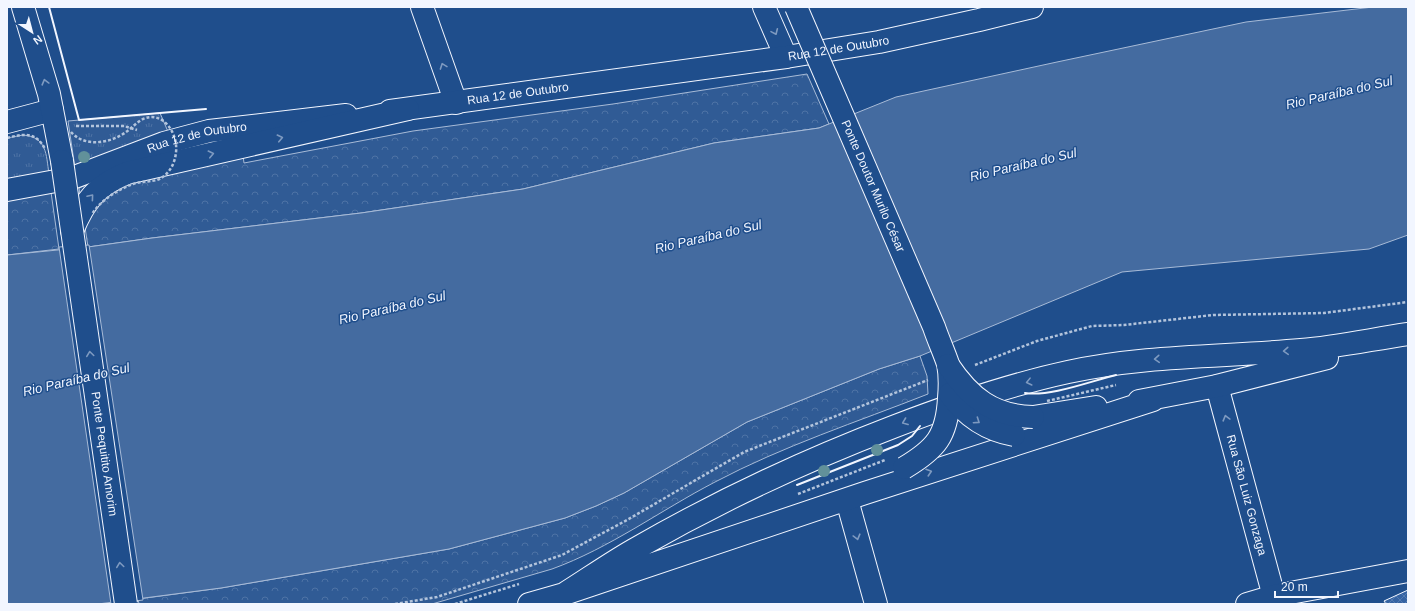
<svg xmlns="http://www.w3.org/2000/svg" width="1415" height="611" viewBox="0 0 1415 611" font-family="Helvetica,sans-serif">
<defs>
<pattern id="grass-tufts" width="24" height="20" patternUnits="userSpaceOnUse"><rect width="24" height="20" fill="#305b95"/><path d="M3 7l-1-3M5 7V3M7 7l1-3M15 17l-1-3M17 17v-4M19 17l1-3" fill="none" stroke="#4e73a5"/></pattern>
<pattern id="forest-crowns" width="20" height="18" patternUnits="userSpaceOnUse"><rect width="20" height="18" fill="#305b95"/><path d="M2 6a3 3 0 1 1 6 0M12 15a3 3 0 1 1 6 0" fill="none" stroke="#4e73a5"/></pattern>
<pattern id="building-cross-hatch" width="8" height="8" patternUnits="userSpaceOnUse"><rect width="8" height="8" fill="#3563a3"/><path d="M0 0l8 8M0 8l8-8" fill="none" stroke="#537ab1"/></pattern>
</defs>
<rect width="100%" height="100%" fill="#1f4e8c"/>
<!-- grass -->
<path fill="url(#grass-tufts)" stroke="#a8bbd7" d="M160,113L169,134L75,168L68,121Z
M23,135C47,137 46,154 49,174L7,181V138Z"/>
<!-- forest -->
<path fill="url(#forest-crowns)" stroke="#a8bbd7" d="M807,74L829,124L819,128L714,143L523,189L361,213L152,238L88,247L79,188L124,169L241,140L244,163L413,131L613,104Z
M51,192L59,249L7,255V200Z
M920,356L927,376L928,394C857,422 783,446 715,482C661,510 610,548 552,569L432,604H139L138,599L221,588L449,549L565,518L596,506L624,493L747,422L879,369Z"/>
<!-- water -->
<path fill="#446ba0" stroke="#a8bbd7" d="M1373,7H1408V235L1369,249L1122,272L920,356L879,369L747,422L624,493L596,506L565,518L449,549L221,588L98,604H7V255L88,247L152,238L361,213L523,189L714,143L819,128L896,97L1057,62L1246,22Z"/>
<!-- pier -->
<path fill="#1f4e8c" stroke="#a8bbd7" d="M89,245L143,600L111,604L59,247Z"/>
<!-- building -->
<path fill="url(#building-cross-hatch)" stroke="#f2f6ff" d="M1408,590V604H1386L1384,601Z"/>
<g fill="none" stroke-linecap="round" stroke-linejoin="round">
<defs>
<g id="minor">
<path d="M422,7L456,103"/>
<path d="M764,7L786,57"/>
<path id="s1" d="M390,111L786,57L879,42L979,20L1032,7"/>
<path d="M7,122L52,110"/>
<path id="s2" d="M7,190L72,178L164,143L209,131L346,115"/>
<path id="s3" d="M1217,386L1276,604"/>
<path d="M847,500L876,604"/>
<path d="M1247,604L1274,596L1408,571"/>
</g>
<path id="major" d="M23,7L49,94L62,161
M72,231C85,200 96,186 127,173L408,109
M1139,401L1217,386L1327,358
M1033,417L1096,407
M564,594C588,579 612,562 637,548C719,501 804,461 893,427C950,405 1008,385 1068,372C1145,355 1224,357 1301,350C1337,347 1373,339 1408,334
M529,604L564,594L865,493L1153,400"/>
</defs>
<!-- minor casing -->
<use href="#minor" stroke="#f2f6ff" stroke-width="24"/>
<!-- major casing -->
<use href="#major" stroke="#f2f6ff" stroke-width="24"/>
<!-- path -->
<path stroke="#b3c4dc" stroke-width="2.5" stroke-dasharray="3 2" stroke-linecap="butt" d="M76,126H124L137,130
M975,365L1037,341L1092,326L1124,325L1213,315L1324,313L1408,302
M395,604L437,597L562,555L627,520L744,452L928,380
M455,604L519,584"/>
<!-- minor -->
<use href="#minor" stroke="#1f4e8c" stroke-width="22"/>
<!-- major -->
<use href="#major" stroke="#1f4e8c" stroke-width="22"/>
<defs>
<g id="minor-bridge">
<path id="s4" d="M796,7L934,327C938,339 944,352 948,364C950,374 950,387 949,398C947,436 936,449 904,468"/>
<path d="M950,394C966,416 986,430 1014,435"/>
</g>
<g id="major-bridge">
<path id="s5" d="M62,161L126,604"/>
<path d="M948,365C970,398 993,416 1033,417"/>
</g>
</defs>
<!-- minor-bridge casing -->
<use href="#minor-bridge" stroke="#f2f6ff" stroke-width="24" stroke-linecap="butt"/>
<!-- major-bridge casing -->
<use href="#major-bridge" stroke="#f2f6ff" stroke-width="24" stroke-linecap="butt"/>
<!-- path-bridge -->
<path stroke="#b3c4dc" stroke-width="2.5" stroke-dasharray="3 2" stroke-linecap="butt" d="M71,132C85,148 111,143 126,132C132,128 137,122 143,119C159,112 171,125 175,139C179,154 173,174 157,180C149,182 141,181 133,184C117,190 101,200 92,214
M7,138C23,134 36,131 45,149
M1047,401L1116,385
M798,494L885,460"/>
<!-- minor-bridge -->
<use href="#minor-bridge" stroke="#1f4e8c" stroke-width="22"/>
<!-- major-bridge -->
<use href="#major-bridge" stroke="#1f4e8c" stroke-width="22"/>
<!-- wall -->
<path stroke="#f2f6ff" stroke-width="2" d="M49,7L79,120L206,109
M1025,393C1050,397 1091,381 1116,375
M797,485L898,445L912,436L920,426"/>
</g>
<!-- trees -->
<g fill="#61919a">
<circle cx="84" cy="157" r="6"/>
<circle cx="877" cy="450" r="6"/>
<circle cx="824" cy="471" r="6"/>
</g>
<!-- one-way arrows -->
<defs><path id="oneway-chevron" d="M-2-3.5L2.5 0L-2 3.5" fill="none" stroke-width="1.6" stroke-linecap="round" stroke-linejoin="round"/></defs>
<g stroke="#7e9ac0">
<use href="#oneway-chevron" transform="translate(775 32) rotate(66)"/>
<use href="#oneway-chevron" transform="translate(443 66) rotate(-110)"/>
<use href="#oneway-chevron" transform="translate(45 82) rotate(-105)"/>
<use href="#oneway-chevron" transform="translate(280 138) rotate(-13)"/>
<use href="#oneway-chevron" transform="translate(211 154) rotate(-13)"/>
<use href="#oneway-chevron" transform="translate(91 197) rotate(-50)"/>
<use href="#oneway-chevron" transform="translate(1286 351) rotate(176)"/>
<use href="#oneway-chevron" transform="translate(90 354) rotate(-98)"/>
<use href="#oneway-chevron" transform="translate(1157 359) rotate(176)"/>
<use href="#oneway-chevron" transform="translate(1029 382) rotate(166)"/>
<use href="#oneway-chevron" transform="translate(1226 418) rotate(-105)"/>
<use href="#oneway-chevron" transform="translate(977 421) rotate(34)"/>
<use href="#oneway-chevron" transform="translate(905 422) rotate(159)"/>
<use href="#oneway-chevron" transform="translate(929 472) rotate(-18)"/>
<use href="#oneway-chevron" transform="translate(857 537) rotate(75)"/>
<use href="#oneway-chevron" transform="translate(120 565) rotate(-98)"/>
</g>
<g text-anchor="middle" stroke-width="3" stroke-linejoin="round" paint-order="stroke">
<!-- street labels -->
<g font-size="12" fill="#f2f6ff" stroke="#1f4e8c">
<text dy="4" stroke="none"><textPath href="#s1" startOffset="453">Rua 12 de Outubro</textPath></text>
<text dy="4" stroke="none"><textPath href="#s1" startOffset="129">Rua 12 de Outubro</textPath></text>
<text dy="4" stroke="none"><textPath href="#s2" startOffset="198">Rua 12 de Outubro</textPath></text>
<text dy="4" stroke="none"><textPath href="#s4" startOffset="195">Ponte Doutor Murilo César</textPath></text>
<text dy="4" stroke="none"><textPath href="#s5" startOffset="296">Ponte Pequitito Amorim</textPath></text>
<text dy="4" stroke="none"><textPath href="#s3" startOffset="113">Rua São Luiz Gonzaga</textPath></text>
</g>
<!-- water labels -->
<g font-size="13" font-style="italic" fill="#f2f6ff" stroke="#1f4e8c">
<text transform="translate(1339 92) rotate(-13)" y="5">Rio Paraíba do Sul</text>
<text transform="translate(1023 164) rotate(-13)" y="5">Rio Paraíba do Sul</text>
<text transform="translate(708 236) rotate(-13)" y="5">Rio Paraíba do Sul</text>
<text transform="translate(392 307) rotate(-13)" y="5">Rio Paraíba do Sul</text>
<text transform="translate(76 379) rotate(-13)" y="5">Rio Paraíba do Sul</text>
</g>
</g>
<!-- border -->
<rect width="1415" height="611" fill="none" stroke="#f2f6ff" stroke-width="16"/>
<!-- north arrow -->
<g transform="translate(32 32) rotate(144)" stroke="#1f4e8c" stroke-width="3" paint-order="stroke">
<path d="M0-3L7 15L0 10L-7 15Z" fill="#f2f6ff"/>
<text y="-6" font-size="11" font-weight="bold" text-anchor="middle" fill="#f2f6ff">N</text>
</g>
<!-- scale -->
<path d="M1275 591v6h63v-6" fill="none" stroke="#f2f6ff" stroke-width="2"/>
<text x="1281" y="591" font-size="12" fill="#f2f6ff" stroke="#1f4e8c" stroke-width="3" paint-order="stroke">20 m</text>
</svg>
